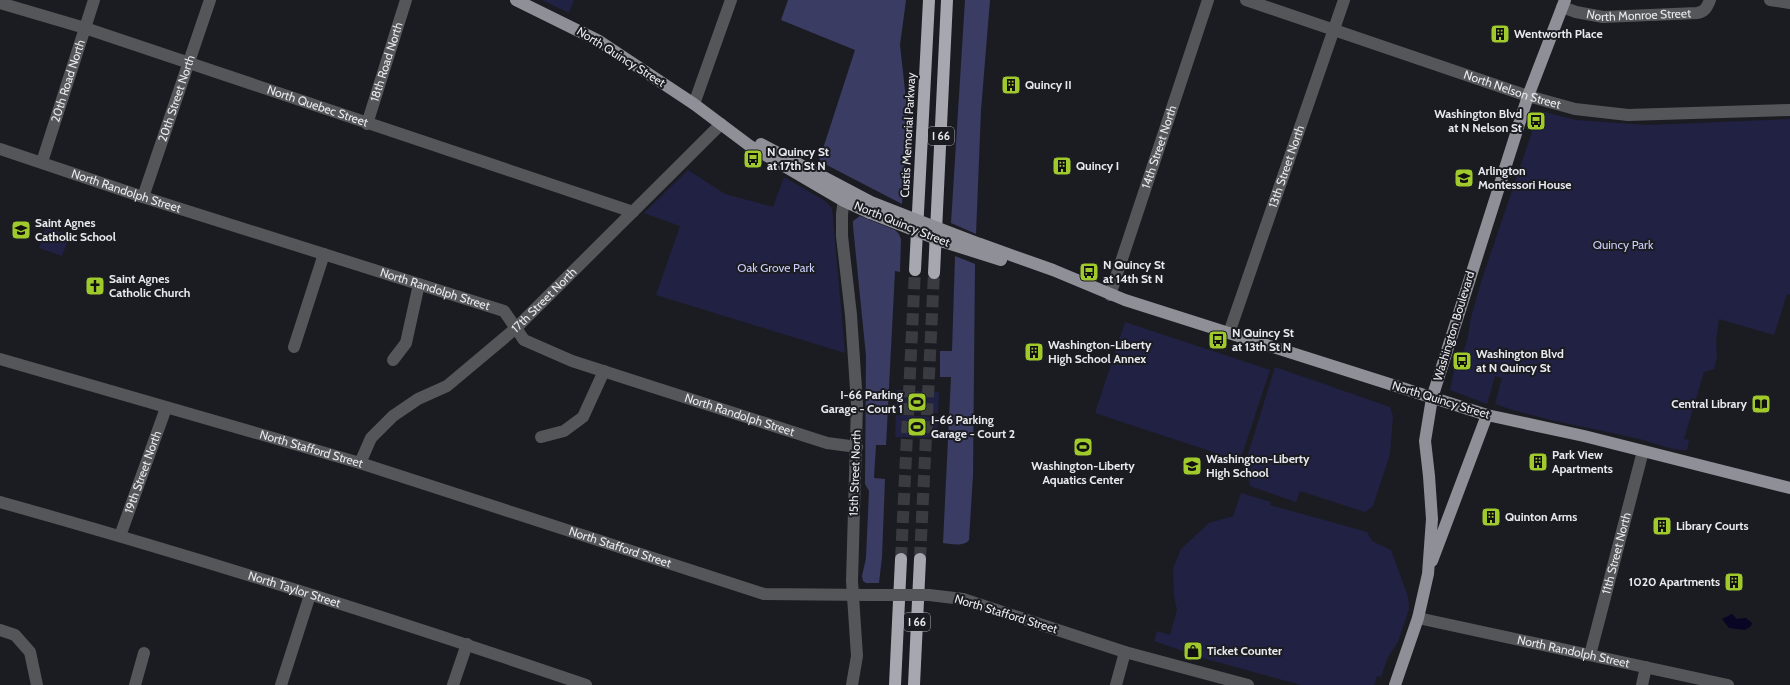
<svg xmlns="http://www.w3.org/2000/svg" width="1790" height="685" viewBox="0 0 1790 685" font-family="Cabin,sans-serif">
<rect width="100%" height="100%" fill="#1b1c22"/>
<!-- green -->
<path fill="#212143" d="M542,0H574L569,13Z
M1544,112L1576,120L1647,125L1790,119V295L1787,294L1774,335L1719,319L1716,341L1717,357L1714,369L1704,372L1684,439L1689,440L1687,450C1669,451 1651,441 1634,438C1587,427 1540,420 1495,404L1502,378L1495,376L1487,404L1450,390L1455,365L1460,364L1468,337L1470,321L1481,282L1537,117L1540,114Z
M688,170L725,194L773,207L784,177L825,201L832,208L845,353L656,295L680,226L644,213Z
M46,227L70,235L62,256L39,248Z
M1125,322L1270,370L1240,461L1095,413Z
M1275,367L1390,407L1393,416L1390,454L1373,506L1365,512L1300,491L1296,502L1250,486L1245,464Z
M897,390L939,392L938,413L896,412Z
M896,415L938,417L937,438L895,437Z
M1241,493L1271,502L1270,505L1367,532L1372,541L1391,550L1408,597L1409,609L1398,642L1388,657L1381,677L1377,676L1374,685H1301L1206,659L1154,641L1157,631L1170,635L1177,610L1174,596L1173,568L1181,549L1209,523L1233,516Z"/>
<!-- forest -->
<path fill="#3a3c63" d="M788,0H906L900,45L908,118L902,204L819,161L855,50L781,20Z
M965,0H990L981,110L976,234L951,223Z
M860,216L895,230L899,234L901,239L900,272L895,271L886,445H876L874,478L885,479L882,557L879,583H866L863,581L862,576L866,558L869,491L865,484L866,356L853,226V221Z
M955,256L975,264L973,475L969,540C964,547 951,544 943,543L951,377H940V351H952Z"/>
<!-- water -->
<path fill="#080525" d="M1732,614L1737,619L1746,618L1752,623L1751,626L1745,630L1729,628L1722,619Z"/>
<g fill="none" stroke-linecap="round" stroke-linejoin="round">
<!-- highway-tunnel -->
<path stroke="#3a3b40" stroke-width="12" stroke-dasharray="12 6" stroke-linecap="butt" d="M901,559L915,270
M920,559L934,273"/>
<!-- minor -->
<g stroke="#555659" stroke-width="12">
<path id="s1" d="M1246,0L1528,96L1575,109L1628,115L1790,110"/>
<path d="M1770,0L1790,3"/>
<path id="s2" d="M0,3L85,28L633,212"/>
<path id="s3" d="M1562,7L1576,12L1603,17L1697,13C1705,12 1707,7 1710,0"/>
<path d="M694,104L731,0"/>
<path id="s4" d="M367,124L406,0"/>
<path id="s5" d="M0,149L143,197L504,311L524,340L572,361L827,443L857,447"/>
<path id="s6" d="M42,162L94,0"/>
<path d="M845,191L842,214V236L851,315L857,404L852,581L857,656L852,685"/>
<path id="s7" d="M143,197L210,0"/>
<path id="s8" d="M1110,295L1208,0"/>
<path id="s9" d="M1229,333L1344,0"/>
<path d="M294,347L324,254"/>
<path id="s10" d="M0,359L360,463L764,594L870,595"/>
<path d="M393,360L406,343L419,284"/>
<path d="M541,437L564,431L583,417L604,371"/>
<path id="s11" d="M360,463L371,438L393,416L418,399L447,386L516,328L721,124"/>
<path id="s12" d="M0,502C197,557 393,619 586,685"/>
<path id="s13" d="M120,536L166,408"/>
<path d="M963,599L1125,652L1248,685"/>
<path id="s14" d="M1418,618L1728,685"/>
<path d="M0,630L15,635L30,652L37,685"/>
<path id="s15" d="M1590,655L1643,451"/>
<path d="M135,685L144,653"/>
<path d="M281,685L310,595"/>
<path d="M453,685L467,644"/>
<path d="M1116,685L1125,652"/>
<path d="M1642,685L1646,667"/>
</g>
<!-- major -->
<path stroke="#8f9097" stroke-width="12" d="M516,0L599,41L694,104L750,146L844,201L870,213
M761,144L871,202L912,218
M944,242L1001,260
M980,244L1053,270L1125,300L1487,415L1584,436L1790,488
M1432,561L1487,415
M1395,685L1418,618L1428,574L1432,519L1429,476L1425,441L1432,398L1528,96L1565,0"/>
<!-- highway -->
<path stroke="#a6a7af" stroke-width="12" d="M915,270L929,0
M934,273L947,0
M895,685L901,559
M914,685L920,559"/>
<!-- minor-bridge -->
<path stroke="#555659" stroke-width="12" d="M870,595H929L963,599"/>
<!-- major-bridge -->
<path stroke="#8f9097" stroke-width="12" d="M870,213L944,242
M912,218L980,244"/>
</g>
<!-- icons -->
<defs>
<symbol id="building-square" viewBox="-11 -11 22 22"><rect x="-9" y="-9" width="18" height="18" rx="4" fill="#a0ca2c" stroke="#1b1c22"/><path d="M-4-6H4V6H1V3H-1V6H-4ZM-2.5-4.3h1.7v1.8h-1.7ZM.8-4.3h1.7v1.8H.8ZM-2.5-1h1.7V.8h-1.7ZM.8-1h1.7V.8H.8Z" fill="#111"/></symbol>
<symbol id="bus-square" viewBox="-11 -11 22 22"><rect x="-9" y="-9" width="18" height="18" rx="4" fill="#a0ca2c" stroke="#1b1c22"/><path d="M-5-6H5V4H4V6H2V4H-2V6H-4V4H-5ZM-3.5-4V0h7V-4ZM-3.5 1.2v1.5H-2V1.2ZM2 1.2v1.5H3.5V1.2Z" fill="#111"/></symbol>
<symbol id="school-square" viewBox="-11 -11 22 22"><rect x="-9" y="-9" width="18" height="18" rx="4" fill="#a0ca2c" stroke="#1b1c22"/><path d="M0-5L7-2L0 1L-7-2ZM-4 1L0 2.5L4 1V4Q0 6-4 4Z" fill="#111"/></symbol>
<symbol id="church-square" viewBox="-11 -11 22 22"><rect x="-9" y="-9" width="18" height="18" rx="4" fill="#a0ca2c" stroke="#1b1c22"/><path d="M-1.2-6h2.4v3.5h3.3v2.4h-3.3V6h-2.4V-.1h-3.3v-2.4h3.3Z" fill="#111"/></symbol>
<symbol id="stadium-square" viewBox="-11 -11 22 22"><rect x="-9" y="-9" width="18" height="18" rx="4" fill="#a0ca2c" stroke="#1b1c22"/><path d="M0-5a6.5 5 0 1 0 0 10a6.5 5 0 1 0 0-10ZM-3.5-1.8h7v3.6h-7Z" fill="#111"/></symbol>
<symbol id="library-square" viewBox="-11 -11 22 22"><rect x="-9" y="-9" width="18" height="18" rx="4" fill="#a0ca2c" stroke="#1b1c22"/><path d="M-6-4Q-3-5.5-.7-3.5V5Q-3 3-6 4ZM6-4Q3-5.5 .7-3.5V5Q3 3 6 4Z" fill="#111"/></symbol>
<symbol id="shop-square" viewBox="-11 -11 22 22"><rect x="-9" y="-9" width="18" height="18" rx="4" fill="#a0ca2c" stroke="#1b1c22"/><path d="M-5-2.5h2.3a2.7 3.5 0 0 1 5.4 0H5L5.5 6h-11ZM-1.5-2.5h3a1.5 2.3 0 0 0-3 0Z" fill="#111"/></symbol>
</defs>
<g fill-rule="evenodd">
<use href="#building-square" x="1489" y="23" width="22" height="22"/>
<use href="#building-square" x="1000" y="74" width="22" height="22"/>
<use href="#bus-square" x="1525" y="110" width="22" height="22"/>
<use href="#bus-square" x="742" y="148" width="22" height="22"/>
<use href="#building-square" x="1051" y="155" width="22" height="22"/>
<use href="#school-square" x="1453" y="167" width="22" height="22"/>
<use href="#school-square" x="10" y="219" width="22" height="22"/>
<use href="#bus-square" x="1078" y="261" width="22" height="22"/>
<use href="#church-square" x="84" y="275" width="22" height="22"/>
<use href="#bus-square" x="1207" y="329" width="22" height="22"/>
<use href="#building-square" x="1023" y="341" width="22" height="22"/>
<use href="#bus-square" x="1451" y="350" width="22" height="22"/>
<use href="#stadium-square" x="906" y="391" width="22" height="22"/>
<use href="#library-square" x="1750" y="393" width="22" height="22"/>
<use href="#stadium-square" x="906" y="416" width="22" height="22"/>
<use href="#stadium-square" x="1072" y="436" width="22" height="22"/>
<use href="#building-square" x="1527" y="451" width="22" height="22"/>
<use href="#school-square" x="1181" y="455" width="22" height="22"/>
<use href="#building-square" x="1480" y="506" width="22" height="22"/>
<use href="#building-square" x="1651" y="515" width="22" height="22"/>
<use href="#building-square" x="1723" y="571" width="22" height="22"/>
<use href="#shop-square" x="1182" y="640" width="22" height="22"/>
</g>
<g text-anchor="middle" stroke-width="4" stroke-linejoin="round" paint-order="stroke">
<!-- shield labels -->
<g fill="#1b1c22" stroke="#aaacb0" stroke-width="1">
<rect x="928" y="127" width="26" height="18" rx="3"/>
<rect x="904" y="613" width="26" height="18" rx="3"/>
</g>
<g font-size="11" font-weight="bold" fill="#e8e9ed">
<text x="941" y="140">I 66</text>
<text x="917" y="626">I 66</text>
</g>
<!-- street labels -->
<g font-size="12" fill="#e8e9ed" stroke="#1b1c22">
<text dy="4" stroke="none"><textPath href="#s3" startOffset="78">North Monroe Street</textPath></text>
<text transform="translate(621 57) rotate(32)" y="4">North Quincy Street</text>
<text dy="4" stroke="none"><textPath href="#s4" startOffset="65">18th Road North</textPath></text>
<text dy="4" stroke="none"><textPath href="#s6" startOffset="85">20th Road North</textPath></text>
<text dy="4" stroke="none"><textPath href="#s1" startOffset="281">North Nelson Street</textPath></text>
<text dy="4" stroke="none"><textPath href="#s7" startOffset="104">20th Street North</textPath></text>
<text dy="4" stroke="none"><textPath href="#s2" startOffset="334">North Quebec Street</textPath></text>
<text transform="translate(908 135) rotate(-87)" y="4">Custis Memorial Parkway</text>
<text dy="4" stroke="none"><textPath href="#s8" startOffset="156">14th Street North</textPath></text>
<text dy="4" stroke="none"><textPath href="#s9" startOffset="176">13th Street North</textPath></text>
<text dy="4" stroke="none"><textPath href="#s5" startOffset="133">North Randolph Street</textPath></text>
<text transform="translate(902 224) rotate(22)" y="4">North Quincy Street</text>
<text dy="4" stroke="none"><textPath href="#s5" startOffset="457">North Randolph Street</textPath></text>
<text dy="4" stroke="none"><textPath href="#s11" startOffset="250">17th Street North</textPath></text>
<text transform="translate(1454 326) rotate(-73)" y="4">Washington Boulevard</text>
<text transform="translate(1441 400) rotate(17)" y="4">North Quincy Street</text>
<text dy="4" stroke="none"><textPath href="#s5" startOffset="793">North Randolph Street</textPath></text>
<text dy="4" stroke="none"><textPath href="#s10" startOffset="324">North Stafford Street</textPath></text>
<text dy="4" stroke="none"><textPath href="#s13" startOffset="68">19th Street North</textPath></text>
<text transform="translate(855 473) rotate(-88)" y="4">15th Street North</text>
<text dy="4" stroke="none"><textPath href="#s10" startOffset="648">North Stafford Street</textPath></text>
<text dy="4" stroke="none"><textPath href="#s15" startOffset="105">11th Street North</textPath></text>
<text dy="4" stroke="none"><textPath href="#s12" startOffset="307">North Taylor Street</textPath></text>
<text transform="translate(1006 614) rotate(17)" y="4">North Stafford Street</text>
<text dy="4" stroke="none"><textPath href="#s14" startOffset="159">North Randolph Street</textPath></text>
</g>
<!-- poi labels -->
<g font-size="12" font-weight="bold" fill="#e8e9ed" stroke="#1b1c22" text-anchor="start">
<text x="1514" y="38">Wentworth Place</text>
<text x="1025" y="89">Quincy II</text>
<text x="1522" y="118" text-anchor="end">Washington Blvd<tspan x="1522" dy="14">at N Nelson St</tspan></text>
<text x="767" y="156">N Quincy St<tspan x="767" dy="14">at 17th St N</tspan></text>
<text x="1076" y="170">Quincy I</text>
<text x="1478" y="175">Arlington<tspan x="1478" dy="14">Montessori House</tspan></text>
<text x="35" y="227">Saint Agnes<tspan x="35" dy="14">Catholic School</tspan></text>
<text x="1103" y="269">N Quincy St<tspan x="1103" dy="14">at 14th St N</tspan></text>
<text x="109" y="283">Saint Agnes<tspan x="109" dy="14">Catholic Church</tspan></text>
<text x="1232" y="337">N Quincy St<tspan x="1232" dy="14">at 13th St N</tspan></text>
<text x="1048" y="349">Washington-Liberty<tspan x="1048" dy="14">High School Annex</tspan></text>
<text x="1476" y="358">Washington Blvd<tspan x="1476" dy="14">at N Quincy St</tspan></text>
<text x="903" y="399" text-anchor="end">I-66 Parking<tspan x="903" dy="14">Garage - Court 1</tspan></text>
<text x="1747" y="408" text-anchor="end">Central Library</text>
<text x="931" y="424">I-66 Parking<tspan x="931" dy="14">Garage - Court 2</tspan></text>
<text x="1552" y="459">Park View<tspan x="1552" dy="14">Apartments</tspan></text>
<text x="1206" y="463">Washington-Liberty<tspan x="1206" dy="14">High School</tspan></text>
<text x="1083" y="470" text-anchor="middle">Washington-Liberty<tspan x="1083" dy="14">Aquatics Center</tspan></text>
<text x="1505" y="521">Quinton Arms</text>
<text x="1676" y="530">Library Courts</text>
<text x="1720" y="586" text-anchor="end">1020 Apartments</text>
<text x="1207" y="655">Ticket Counter</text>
</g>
<!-- park labels -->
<g font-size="12" fill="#c9cdf7" stroke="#1b1c22">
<text x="1623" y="249">Quincy Park</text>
<text x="776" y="272">Oak Grove Park</text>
</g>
</g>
</svg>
